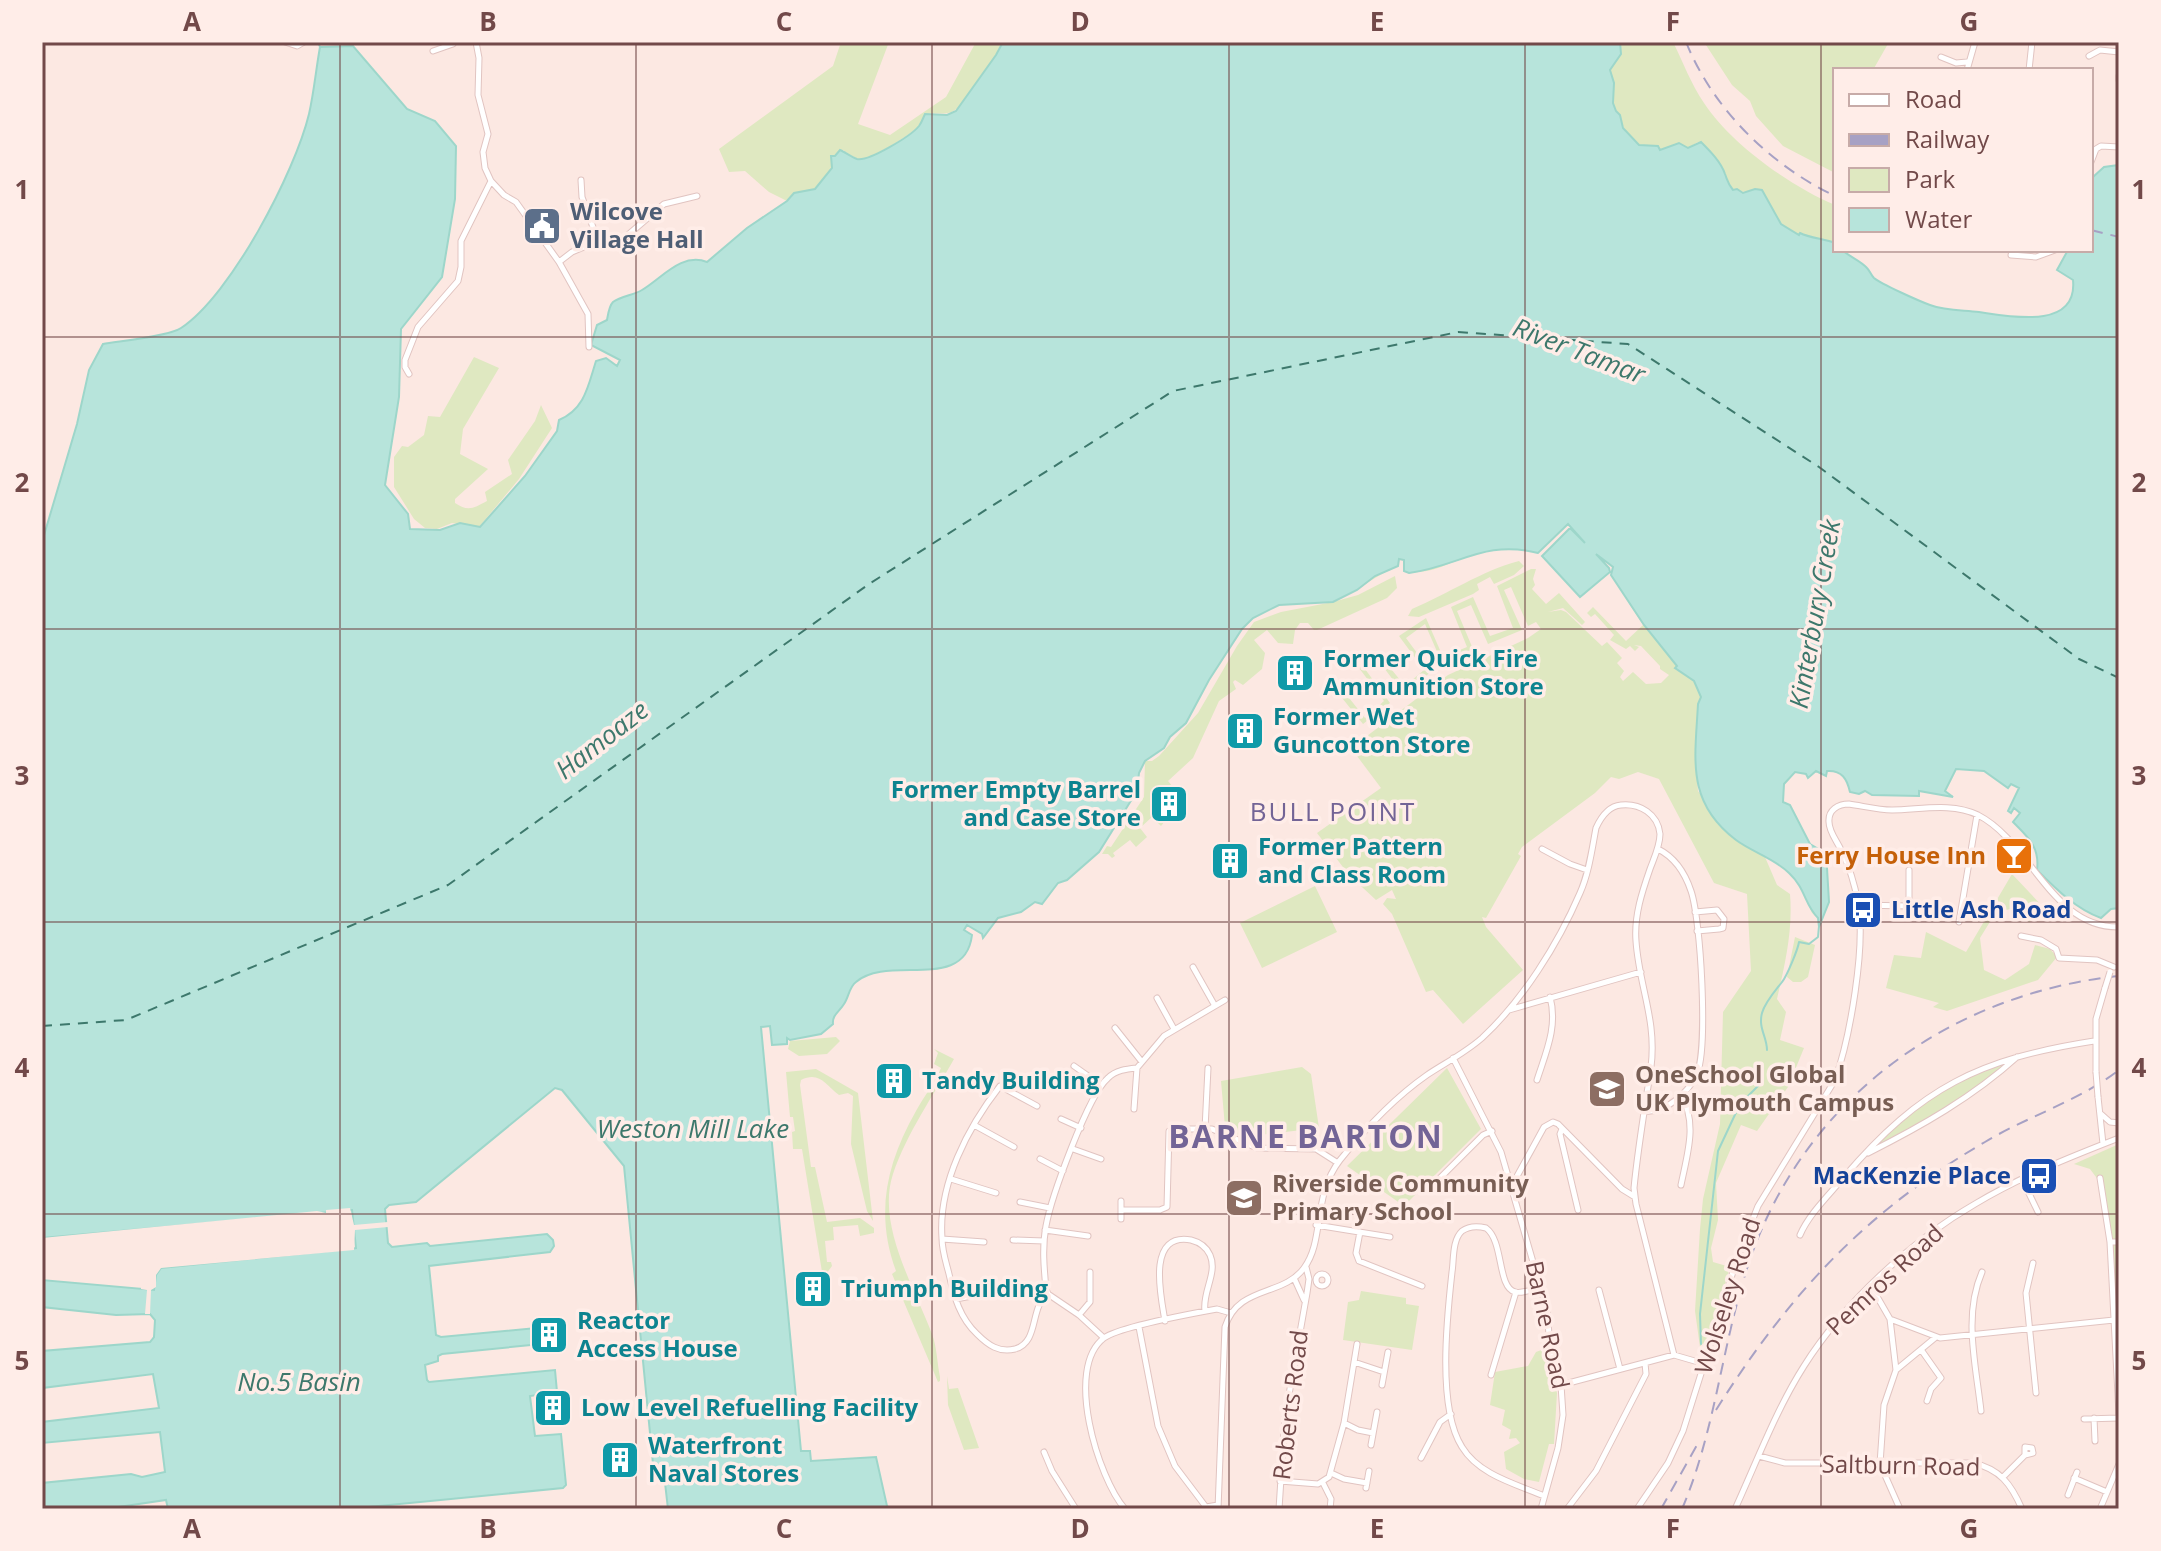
<svg xmlns="http://www.w3.org/2000/svg" width="2161" height="1551" viewBox="0 0 2161 1551" font-family="'Open Sans',sans-serif">
<rect width="100%" height="100%" fill="#fce8e2"/>
<!-- green -->
<path fill="#dfe8c1" d="M841,42H889L858,124L890,135L946,97L976,42H1034L962,103C951,118 941,112 926,114C924,118 922,122 920,125C912,134 869,161 859,159C854,158 847,153 843,150C831,160 830,178 816,188C806,195 796,191 787,201L769,192L745,171L729,172L719,149L833,66Z
M1620,42H1673C1683,62 1691,84 1704,103C1731,144 1790,186 1835,205V243L1799,235L1781,224L1762,190C1751,191 1731,196 1726,183C1725,179 1726,174 1724,171C1717,158 1708,151 1698,142L1688,148L1670,146L1660,150L1657,146C1653,146 1642,147 1639,145C1622,136 1605,87 1610,70C1611,64 1617,59 1621,54Z
M1704,42H1889L1873,70H1835V173L1783,146L1756,116L1750,101L1732,85Z
M474,357L499,368L463,429L460,454L488,469L455,499V503C468,512 474,508 487,501L485,492L512,474L508,460L535,421L541,405L552,428L519,479L479,527L452,523L437,529L425,528L414,519L394,487V457L402,446L408,447L424,435L428,416L440,417Z
M1427,495L1535,553C1507,539 1467,556 1441,567C1431,571 1419,572 1409,573L1404,571V560L1399,559L1398,566C1375,576 1356,591 1333,602L1358,595L1395,576L1397,588L1387,598L1317,630H1314L1308,623H1300L1295,630L1293,644L1278,643L1267,630L1254,640L1265,653L1262,669L1243,685L1235,680L1233,682L1236,689L1219,701L1193,758L1168,781L1173,787L1165,793L1163,792L1152,804L1165,821L1161,826L1152,817L1140,828L1147,837L1136,847L1130,840L1113,853L1115,856L1112,858L1108,854H1102L1107,846L1111,847L1144,797L1145,761H1152L1159,756L1198,713L1237,646L1254,622L1281,612L1333,602L1332,601Z
M1519,561L1524,566L1514,575L1494,584L1490,577L1477,584L1479,590L1473,594L1419,617L1408,616L1412,609C1448,594 1481,571 1519,561Z
M1531,569H1536L1533,579L1535,585L1532,589L1546,604L1559,593L1585,622L1582,625L1563,608L1548,612L1561,610L1566,612L1602,646L1607,642L1622,658L1617,663L1624,671L1620,677L1623,681L1633,672L1646,684L1661,683L1669,675L1660,669V666L1641,646L1634,645L1639,647L1635,651L1630,646L1626,649L1610,640L1614,635L1595,614L1591,617L1587,613L1593,607L1626,641L1643,625L1611,575L1830,759L1774,779L1818,918L1812,913L1806,899L1799,866L1696,763L1698,791L1737,840L1765,857L1777,885L1790,894C1793,931 1785,964 1777,999L1786,1012L1780,1040L1804,1048L1788,1087L1757,1131L1741,1125L1716,1183L1718,1220L1711,1248L1713,1262L1730,1267L1709,1342L1702,1344L1700,1347L1695,1311L1700,1229L1703,1199L1720,1124L1723,1012L1751,971L1747,894L1714,883L1659,779L1638,772L1619,779L1611,777L1595,793L1522,847L1518,854L1521,856L1486,918L1482,917L1486,927L1523,970L1463,1024L1433,990L1426,992L1392,914L1383,904L1387,898L1396,899L1392,890L1376,900L1349,875L1317,833L1381,788L1351,748L1448,675L1528,638L1541,629L1536,622L1528,626L1511,587L1504,590L1522,630L1488,644L1471,605L1457,611L1473,649L1442,663L1425,624L1406,638L1431,672L1403,693L1378,660L1365,669L1390,703L1363,724L1334,688L1338,684L1365,718L1384,701L1359,668L1378,653L1405,686L1424,670L1399,636L1426,618L1443,657L1467,647L1451,607L1473,597L1490,636L1513,628L1497,586Z
M2012,874L2045,909L2029,922L2016,908L1996,912L1980,938L1984,970L2005,980L2029,964L2035,945L2050,949L2057,957L2038,980L1947,1011L1933,1007L1939,1003L1886,988L1894,955L1921,958L1926,932L1966,952Z
M1315,886L1337,932L1262,968L1240,923Z
M1795,937L1815,945L1808,977L1801,982H1793L1787,977Z
M836,1037L840,1041L827,1054L799,1056L788,1049L790,1041Z
M934,1049L954,1059C933,1096 907,1133 893,1174C876,1225 915,1288 932,1334C937,1347 937,1363 940,1377V1381L938,1382L892,1274L896,1271C875,1214 886,1164 916,1111C924,1096 935,1083 941,1068L934,1064L938,1053Z
M2020,1054L1944,1111L1862,1156C1905,1110 1960,1073 2020,1054Z
M1302,1067L1311,1074L1319,1128L1242,1137L1225,1127L1221,1081Z
M1447,1068L1481,1129L1404,1206L1347,1166Z
M816,1069L858,1093L873,1221L867,1211L851,1144L853,1096L848,1093L839,1095C825,1085 820,1071 801,1080L800,1085L811,1167H815L827,1222L860,1218L874,1228V1233L860,1236L858,1225L833,1227L834,1240L825,1241L827,1262H831L832,1266L823,1278L802,1149H793L792,1132L795,1131L793,1117H790L786,1072Z
M2119,1144V1414L2110,1242L2099,1181L2090,1169L2074,1164Z
M1361,1291L1406,1298V1304L1419,1306L1412,1350L1343,1340L1348,1302L1359,1300Z
M1544,1349L1557,1393L1554,1444H1549L1539,1482L1524,1479L1506,1469L1504,1452L1520,1443L1516,1438L1509,1439L1511,1430L1502,1425L1505,1410L1490,1405L1495,1372L1528,1366L1536,1352Z
M947,1376L949,1389L958,1388L979,1448L964,1450L948,1405Z"/>
<!-- water -->
<path fill="#b7e4db" stroke="#9dd6ca" stroke-width="2" d="M1003,42H1620L1621,54L1610,70L1614,83L1613,103L1616,111L1620,115L1623,128L1639,145L1658,146L1660,150L1679,143L1688,148L1701,142C1710,151 1721,162 1725,174C1728,182 1728,184 1733,190L1737,189L1743,193L1755,189L1762,190L1781,224L1799,235L1800,233C1810,238 1825,239 1835,243V250H1842C1850,257 1861,261 1867,268C1870,271 1871,275 1874,278C1881,284 1919,301 1930,305C1946,311 1962,310 1979,312C2008,316 2078,331 2073,280L2057,270L2068,250H2091L2093,177L2104,167L2119,165V908L2111,909L2101,918C2076,909 2056,889 2037,870C2040,847 2028,837 2013,822L2020,813L2014,808L2011,813L2008,811L2019,788L2011,784L2008,788L1984,771L1956,769L1945,791L1953,797L1919,791V796L1872,795L1865,791L1859,794L1850,792C1847,779 1842,770 1827,771L1826,776L1816,771L1808,778L1806,774L1795,772L1784,784L1783,802L1790,805L1810,844L1820,850L1827,868L1829,902L1819,927L1818,918C1804,904 1806,889 1789,873C1774,858 1752,852 1736,840C1686,802 1695,760 1698,704L1701,697L1694,681L1675,668L1677,666L1644,625L1611,575L1613,567L1596,554L1609,568L1610,572L1580,597L1542,556L1570,528L1585,543L1568,524L1538,553C1484,539 1458,567 1409,573L1404,571V560L1399,559L1398,566L1375,576L1357,590L1333,602L1279,605L1253,618L1242,629L1209,680L1186,723L1170,737L1164,748L1145,761L1139,773L1137,791L1099,852L1067,880L1058,883L1042,904L1035,902L1021,912L998,918L983,938L982,934L967,925L964,930L972,935C965,993 889,954 856,982C849,987 849,997 844,1004C839,1012 832,1015 833,1024L821,1034L790,1040L787,1038V1044L772,1045L770,1026L761,1027L801,1451H810L811,1461L876,1457L887,1506L890,1509H832L827,1507L822,1509H668L664,1474H654L624,1166L562,1090L555,1088L416,1202L389,1205L385,1209L388,1243L392,1247L427,1243L430,1246L547,1234L553,1240L554,1246L550,1252L429,1266L436,1335L441,1337L557,1326L564,1334L561,1342L442,1354L438,1356V1361L425,1365L427,1380L429,1382L555,1370L557,1392L530,1396L535,1436L561,1434L566,1485L563,1488L348,1509H168L166,1500L105,1509H42V1483L131,1474L142,1477L165,1472L160,1432L42,1443V1422L159,1408L153,1374L42,1388V1351L150,1342L154,1337L155,1320L150,1314L116,1315L42,1307V1280L154,1290L156,1275L161,1268L356,1248L352,1210L42,1238V542L77,424L89,370L103,344C120,341 170,336 181,328C231,295 295,172 309,114C314,92 316,69 320,47L353,46L407,109L435,121L456,146L455,199L442,277L401,329L399,397L385,485L408,514L410,529L440,530L460,523L480,527L525,476L557,431L559,420C585,409 588,386 596,361L606,358L617,366L620,360L591,345L597,325L607,320C608,314 609,306 613,302C621,296 634,295 642,290C662,278 682,252 707,262L747,228L787,201L794,193L815,189L832,168L831,156H835L840,150C845,152 851,157 857,159C868,162 911,136 919,126C922,122 923,118 925,114L947,115L956,111L996,55Z"/>
<!-- pier -->
<path fill="#fce8e2" d="M350,1208L354,1225L388,1222V1227L355,1230L354,1250L161,1268L156,1275V1287L151,1290L150,1314H145L147,1290L141,1289V1285L153,1286L152,1273L159,1264L352,1246L348,1212L327,1217L314,1216L42,1242V1238L317,1211L326,1213V1210Z"/>
<g fill="none" stroke-linecap="round" stroke-linejoin="round">
<!-- stream -->
<path stroke="#9dd6ca" stroke-width="2" d="M318,42L320,47
M1767,1050C1767,1037 1758,1028 1762,1013C1765,1002 1775,991 1782,982C1787,976 1798,949 1799,942L1809,944L1818,937L1819,926
M1701,1344L1700,1314L1718,1151L1740,1104L1760,1084L1762,1068"/>
<!-- ferry -->
<path stroke="#3d786c" stroke-width="2" stroke-dasharray="10 8" stroke-linecap="butt" d="M42,1026L126,1020L448,885L869,584L1173,391L1458,332L1628,344L1819,467L2079,659L2119,678"/>
<defs>
<path id="minor" d="M285,42L297,46L304,42
M476,42L479,58L478,95L488,134L483,152L485,168L491,181L504,195L516,202L559,262L588,314L589,347
M433,51L453,44
M2089,56L2100,50L2119,52
M1941,57L1956,63L1967,62
M1967,70L1975,42
M2029,70L2032,42
M2119,76V80
M2091,162L2096,149L2101,146L2119,147
M581,180L582,197L598,241
M2011,255L2036,257L2055,250
M559,262L572,252L598,241L622,240L664,204L697,196
M409,374L405,367V360L418,327L458,281L461,267V241L491,181
M1542,849L1570,864L1587,870
M1859,905L1909,906V870
M1695,912L1717,910L1724,919L1723,928L1719,929L1697,931
M1959,922L1977,815
M2021,936L2041,940L2056,949L2059,958L2097,960L2114,967
M1193,967L1215,1006
M1157,998L1174,1029
M1509,1010L1641,972
M1115,1028L1142,1062
M1453,1058L1501,1152L1547,1310L1551,1360L1561,1385L1563,1415L1558,1448L1541,1509
M1074,1066L1101,1085
M2096,1072V1019L2105,988
M1537,1080C1546,1052 1558,1026 1550,997
M1681,1095C1698,1123 1687,1155 1681,1185
M2098,1097L2103,1144
M1037,1106L1000,1086C968,1127 938,1184 942,1238C942,1251 946,1262 949,1274C954,1297 960,1318 977,1334C988,1345 999,1353 1015,1349C1040,1342 1029,1307 1048,1294
M1134,1109L1137,1068
M1645,1111C1666,1113 1688,1093 1697,1074C1708,1047 1701,920 1691,891C1685,873 1676,858 1658,849
M2101,1114L2110,1122L2119,1123
M1061,1119L1081,1128
M974,1125L1014,1147
M1205,1129L1208,1068
M1562,1129L1560,1134L1578,1210
M1073,1149L1101,1159
M1868,1153C1920,1127 1973,1097 2017,1057
M1040,1159L1063,1171
M2100,1178L2110,1242L2119,1414
M951,1179L996,1193
M2022,1179L2038,1212
M1511,1181L1516,1178L1544,1127L1553,1122L1558,1124L1622,1189L1635,1197
M1430,1188L1483,1135L1492,1131
M1020,1202L1050,1208
M1121,1210H1160L1167,1207L1169,1131L1174,1129H1212L1257,1148L1316,1149L1338,1163
M1121,1219V1201
M1316,1225L1390,1237
M1045,1230L1088,1236
M1360,1232L1356,1253L1359,1261L1422,1286
M1800,1235C1809,1214 1829,1195 1844,1177C1921,1087 1979,1059 2094,1041
M942,1239L984,1242
M1013,1240L1044,1241
M2110,1242H2119
M2033,1263L2026,1293L2036,1393
M1316 1280a6 6 0 1 1 12 0a6 6 0 1 1-12 0Z
M1294,1278L1304,1300
M1871,1286L1890,1319L1896,1370L1884,1405L1880,1464L1900,1509
M1541,1287C1534,1289 1522,1294 1515,1292C1497,1287 1504,1241 1486,1228C1478,1226 1469,1226 1462,1231C1452,1240 1454,1260 1452,1272C1447,1317 1437,1408 1462,1447C1479,1475 1516,1484 1544,1496
M1599,1290L1620,1369
M956,1299L987,1293
M1079,1315L1090,1302V1272
M1890,1319L1940,1338L2114,1320
M1165,1321C1161,1297 1146,1232 1191,1240C1199,1242 1206,1246 1210,1255C1218,1273 1202,1292 1205,1311
M1139,1327L1158,1426L1175,1466L1206,1507L1218,1505
M1104,1338L1079,1315L1048,1294L1046,1289C1044,1268 1042,1247 1046,1226C1051,1198 1088,1095 1108,1078C1116,1070 1127,1069 1137,1068L1164,1036L1225,1000
M1922,1351L1941,1378L1931,1389L1927,1401
M1354,1362L1384,1372
M1896,1370L1936,1337
M1491,1375L1516,1292
M1382,1385L1388,1352
M1561,1385L1674,1355L1705,1364
M1981,1411C1976,1365 1963,1316 1982,1272
M2094,1418L2095,1441
M2084,1419L2119,1418
M1344,1423L1358,1430L1373,1433
M1371,1445L1377,1412
M1044,1452L1052,1471L1076,1509
M1759,1456L1785,1463H1973C2000,1469 2011,1484 2022,1509
M1421,1458L1440,1422L1451,1414
M1331,1473L1344,1479L1367,1483
M2003,1477L2025,1455L2033,1453L2032,1448L2025,1447V1455
M2074,1478L2107,1492
M1280,1481L1318,1484L1329,1477L1344,1423L1357,1344
M1323,1483L1331,1499L1330,1509
M1366,1488L1369,1471
M2068,1495L2077,1472
M1125,1509C1098,1478 1064,1368 1104,1338C1119,1327 1195,1313 1217,1309L1231,1313
M1218,1509L1225,1327C1238,1285 1283,1297 1304,1268C1325,1240 1312,1196 1340,1160C1365,1129 1394,1098 1427,1075C1445,1063 1465,1053 1482,1038C1523,1000 1558,944 1580,893C1589,873 1592,849 1596,828C1601,817 1609,806 1621,805C1640,803 1658,814 1660,834C1660,846 1654,858 1650,869C1642,892 1634,916 1636,941C1639,986 1657,1020 1651,1067C1645,1107 1638,1147 1634,1188L1636,1204L1674,1355
M1279,1509L1285,1417L1307,1293L1309,1279L1306,1267
M1567,1509L1596,1471L1646,1374L1645,1363
M1637,1509L1668,1463L1683,1431L1737,1259L1758,1206L1835,1080C1850,1038 1866,946 1858,903C1855,885 1849,866 1841,850C1837,841 1829,832 1829,822C1828,810 1838,804 1849,804C1863,806 1878,810 1892,810C1919,810 1951,802 1978,815C2031,842 2051,928 2119,927
M1735,1509C1757,1461 1776,1410 1804,1366C1843,1304 1911,1241 1975,1204C2020,1177 2070,1157 2119,1138
M2100,1509L2119,1464"/>
</defs>
<!-- minor casing -->
<use href="#minor" stroke="#e1c4c1" stroke-width="7"/>
<!-- minor -->
<use href="#minor" stroke="#fff" stroke-width="5"/>
<!-- rail -->
<path stroke="#a7a1c4" stroke-width="2" stroke-dasharray="12 8" stroke-linecap="butt" d="M1686,42C1713,109 1770,165 1835,196
M2091,230L2119,237
M1716,1410C1789,1294 1866,1211 1985,1142C2028,1116 2079,1101 2119,1070
M1661,1509L1697,1445
M1682,1509C1714,1434 1721,1353 1745,1275C1796,1105 1945,994 2119,976"/>
<defs>
<path id="minor-bridge" d="M2105,988L2110,972
M2096,1072L2098,1097"/>
</defs>
<!-- minor-bridge casing -->
<use href="#minor-bridge" stroke="#e1c4c1" stroke-width="7" stroke-linecap="butt"/>
<!-- minor-bridge -->
<use href="#minor-bridge" stroke="#fff" stroke-width="5"/>
</g>
<!-- grid -->
<path fill="none" stroke="#724949" stroke-width="2" stroke-opacity="0.55" d="M340,42V1509M636,42V1509M932,42V1509M1229,42V1509M1525,42V1509M1821,42V1509M42,337H2119M42,629H2119M42,922H2119M42,1214H2119"/>
<!-- icons -->
<defs>
<symbol id="civic-square" viewBox="-11 -11 22 22"><rect x="-9" y="-9" width="18" height="18" rx="4" fill="#5c6f8a" stroke="#ffede8"/><path d="M-.6-6.5H3V-4.5H.6V-3L4-1V1h2V6H-6V1h2V-1L-.6-3ZM-1.2 2.5V6h2.4V2.5Z" fill="#fff"/></symbol>
<symbol id="building-square" viewBox="-11 -11 22 22"><rect x="-9" y="-9" width="18" height="18" rx="4" fill="#0f9aa8" stroke="#ffede8"/><path d="M-4-6H4V6H1V3H-1V6H-4ZM-2.5-4.3h1.7v1.8h-1.7ZM.8-4.3h1.7v1.8H.8ZM-2.5-1h1.7V.8h-1.7ZM.8-1h1.7V.8H.8Z" fill="#fff"/></symbol>
<symbol id="bar-square" viewBox="-11 -11 22 22"><rect x="-9" y="-9" width="18" height="18" rx="4" fill="#e8710a" stroke="#ffede8"/><path d="M-6-5H6L.8 .8V4.5H3.5V6h-7V4.5H-.8V.8Z" fill="#fff"/></symbol>
<symbol id="bus-square" viewBox="-11 -11 22 22"><rect x="-9" y="-9" width="18" height="18" rx="4" fill="#1a4fb4" stroke="#ffede8"/><path d="M-5-6H5V4H4V6H2V4H-2V6H-4V4H-5ZM-3.5-4V0h7V-4ZM-3.5 1.2v1.5H-2V1.2ZM2 1.2v1.5H3.5V1.2Z" fill="#fff"/></symbol>
<symbol id="school-square" viewBox="-11 -11 22 22"><rect x="-9" y="-9" width="18" height="18" rx="4" fill="#8d6e63" stroke="#ffede8"/><path d="M0-5L7-2L0 1L-7-2ZM-4 1L0 2.5L4 1V4Q0 6-4 4Z" fill="#fff"/></symbol>
</defs>
<g fill-rule="evenodd">
<use href="#civic-square" x="520" y="204" width="44" height="44"/>
<use href="#building-square" x="1273" y="651" width="44" height="44"/>
<use href="#building-square" x="1223" y="709" width="44" height="44"/>
<use href="#building-square" x="1147" y="782" width="44" height="44"/>
<use href="#bar-square" x="1992" y="834" width="44" height="44"/>
<use href="#building-square" x="1208" y="839" width="44" height="44"/>
<use href="#bus-square" x="1841" y="888" width="44" height="44"/>
<use href="#building-square" x="872" y="1059" width="44" height="44"/>
<use href="#school-square" x="1585" y="1067" width="44" height="44"/>
<use href="#bus-square" x="2017" y="1154" width="44" height="44"/>
<use href="#school-square" x="1222" y="1176" width="44" height="44"/>
<use href="#building-square" x="791" y="1267" width="44" height="44"/>
<use href="#building-square" x="527" y="1313" width="44" height="44"/>
<use href="#building-square" x="531" y="1386" width="44" height="44"/>
<use href="#building-square" x="598" y="1438" width="44" height="44"/>
</g>
<g text-anchor="middle" stroke-width="7" stroke-linejoin="round" paint-order="stroke">
<!-- service labels -->
<g font-size="24" font-weight="bold" fill="#4e5e75" stroke="#ffede8" text-anchor="start">
<text x="570" y="220">Wilcove<tspan x="570" dy="28">Village Hall</tspan></text>
</g>
<!-- culture labels -->
<g font-size="24" font-weight="bold" fill="#0d838f" stroke="#ffede8" text-anchor="start">
<text x="1323" y="667">Former Quick Fire<tspan x="1323" dy="28">Ammunition Store</tspan></text>
<text x="1273" y="725">Former Wet<tspan x="1273" dy="28">Guncotton Store</tspan></text>
<text x="1141" y="798" text-anchor="end">Former Empty Barrel<tspan x="1141" dy="28">and Case Store</tspan></text>
<text x="1258" y="855">Former Pattern<tspan x="1258" dy="28">and Class Room</tspan></text>
<text x="922" y="1089">Tandy Building</text>
<text x="841" y="1297">Triumph Building</text>
<text x="577" y="1329">Reactor<tspan x="577" dy="28">Access House</tspan></text>
<text x="581" y="1416">Low Level Refuelling Facility</text>
<text x="648" y="1454">Waterfront<tspan x="648" dy="28">Naval Stores</tspan></text>
</g>
<!-- food labels -->
<g font-size="24" font-weight="bold" fill="#c56008" stroke="#ffede8" text-anchor="end">
<text x="1986" y="864">Ferry House Inn</text>
</g>
<!-- transit labels -->
<g font-size="24" font-weight="bold" fill="#164399" stroke="#ffede8" text-anchor="start">
<text x="1891" y="918">Little Ash Road</text>
<text x="2011" y="1184" text-anchor="end">MacKenzie Place</text>
</g>
<!-- education labels -->
<g font-size="24" font-weight="bold" fill="#785e54" stroke="#ffede8" text-anchor="start">
<text x="1635" y="1083">OneSchool Global<tspan x="1635" dy="28">UK Plymouth Campus</tspan></text>
<text x="1272" y="1192">Riverside Community<tspan x="1272" dy="28">Primary School</tspan></text>
</g>
<!-- street labels -->
<g font-size="24" fill="#724949" stroke="#ffede8">
<text transform="translate(1885 1280) rotate(-43)" y="8">Pemros Road</text>
<text transform="translate(1728 1296) rotate(-72)" y="8">Wolseley Road</text>
<text transform="translate(1547 1325) rotate(78)" y="8">Barne Road</text>
<text transform="translate(1291 1405) rotate(-83)" y="8">Roberts Road</text>
<text transform="translate(1901 1466) rotate(1)" y="8">Saltburn Road</text>
</g>
<!-- water labels -->
<g font-size="26" font-style="italic" fill="#3d786c" stroke="#ffede8">
<text transform="translate(1579 351) rotate(21)" y="9">River Tamar</text>
<text transform="translate(1815 614) rotate(-80)" y="9">Kinterbury Creek</text>
<text transform="translate(602 740) rotate(-38)" y="9">Hamoaze</text>
<text x="693" y="1138">Weston Mill Lake</text>
<text x="299" y="1391">No.5 Basin</text>
</g>
<!-- neighbourhood labels -->
<g font-size="26" letter-spacing="2" fill="#736496" stroke="#ffede8">
<text x="1333" y="821">BULL POINT</text>
</g>
<!-- district labels -->
<g font-size="32" font-weight="bold" letter-spacing="2" fill="#736496" stroke="#ffede8">
<text x="1306" y="1148">BARNE BARTON</text>
</g>
</g>
<!-- border -->
<rect width="2161" height="1551" fill="none" stroke="#ffede8" stroke-width="88"/>
<!-- legend -->
<rect x="1833" y="68" width="260" height="184" fill="#ffede8" stroke="#c7aba8" stroke-width="2"/>
<rect x="1849" y="94" width="40" height="12" fill="#ffffff" stroke="#c7aba8" stroke-width="2"/>
<text x="1905" y="108" font-size="24" fill="#724949">Road</text>
<rect x="1849" y="134" width="40" height="12" fill="#a7a1c4" stroke="#c7aba8" stroke-width="2"/>
<text x="1905" y="148" font-size="24" fill="#724949">Railway</text>
<rect x="1849" y="168" width="40" height="24" fill="#dfe8c1" stroke="#c7aba8" stroke-width="2"/>
<text x="1905" y="188" font-size="24" fill="#724949">Park</text>
<rect x="1849" y="208" width="40" height="24" fill="#b7e4db" stroke="#c7aba8" stroke-width="2"/>
<text x="1905" y="228" font-size="24" fill="#724949">Water</text>
<rect x="44" y="44" width="2073" height="1463" fill="none" stroke="#724949" stroke-width="3"/>
<g font-size="26" text-anchor="middle" font-weight="bold" fill="#724949">
<text x="192" y="31">A</text>
<text x="488" y="31">B</text>
<text x="784" y="31">C</text>
<text x="1080" y="31">D</text>
<text x="1377" y="31">E</text>
<text x="1673" y="31">F</text>
<text x="1969" y="31">G</text>
<text x="22" y="199">1</text>
<text x="2139" y="199">1</text>
<text x="22" y="492">2</text>
<text x="2139" y="492">2</text>
<text x="22" y="785">3</text>
<text x="2139" y="785">3</text>
<text x="22" y="1077">4</text>
<text x="2139" y="1077">4</text>
<text x="22" y="1370">5</text>
<text x="2139" y="1370">5</text>
<text x="192" y="1538">A</text>
<text x="488" y="1538">B</text>
<text x="784" y="1538">C</text>
<text x="1080" y="1538">D</text>
<text x="1377" y="1538">E</text>
<text x="1673" y="1538">F</text>
<text x="1969" y="1538">G</text>
</g>
</svg>
